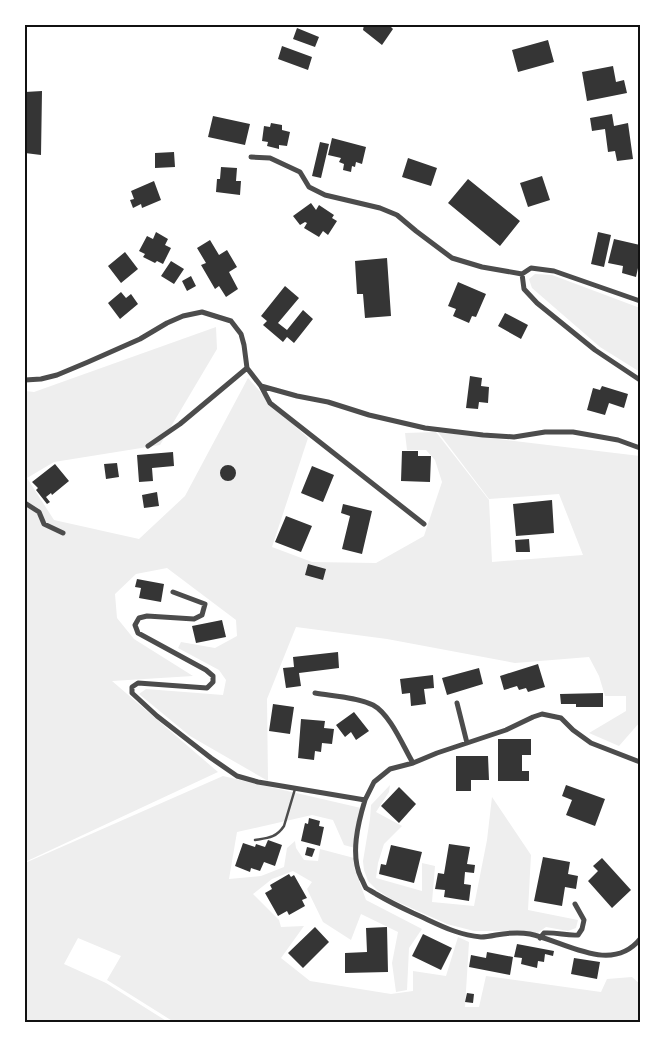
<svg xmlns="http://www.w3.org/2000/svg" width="665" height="1047" viewBox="0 0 665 1047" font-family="'Playfair Display',serif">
<rect width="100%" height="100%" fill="#fff"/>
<!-- green -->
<path fill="#eee" d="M535,274L552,275L640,308V372L600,347L532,288L529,279Z
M216,327L217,349L160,445L54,462L27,478L54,520L139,539L185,496L248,378L272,405L308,438L272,547L312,562L376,563L424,536L442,482L435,460L426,450H407L405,433L436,432L489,500L492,562L583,555L559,494L489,499L438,432L640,456V722L619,746L589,733L626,711V696H605L599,676L589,657L515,663L387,639L296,627L267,699L268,781L190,736L139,694L146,689L223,695L226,680L219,670L178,648L181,642L215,648L237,636L236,620L167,568L136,574L115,594L117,618L134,639L193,676L112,681L218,772L25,862V391L34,392Z
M223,776L361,808L355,848L344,845L333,820L312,815L237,832L229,879L261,876L284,867L287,848L295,841L296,848L304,860L318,861L320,849L354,858V867L366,900L422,929L409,948L407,990L396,992L392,963L398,932L361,914L351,940L323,922L307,889L312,882L293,871L272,879L253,894L279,920L281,927L304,926L281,958L310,981L391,994L413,991V971L446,976L458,937L469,942L465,1007H479L486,976L601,992L607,979L632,977L640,984V1022H174L107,980L121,956L78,938L64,964L106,983L168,1022H25V863Z
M390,785L389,792L376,812L402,826L384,844L378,863L376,878L422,891V863L435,866L432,902L474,906L487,840L492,797L531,855L528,910L578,920L576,928L568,931L546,927L536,934L521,931H474L447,924L391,899L377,890L368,881L364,870L363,861L370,819L371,805Z"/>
<!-- building -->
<path fill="#353535" d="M364,25H389L393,29L382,45L363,30Z
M297,28L319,37L315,47L293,39Z
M548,40L554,62L518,72L512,50Z
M282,46L312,57L308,70L278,59Z
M613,66L616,82L624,80L627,93L587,101L582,72Z
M42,91L41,155L25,153V92Z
M612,114L614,126L628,123L633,159L617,161L615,151L608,152L605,129L592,131L590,118Z
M213,116L250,124L245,145L208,137Z
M271,123L282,125V130L290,132L287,146L279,145V149L267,146L268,142L262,141L264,126L270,127Z
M332,138L366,147L362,164L356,162L355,167L352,166L351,172L343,170L344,164L339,162L341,158L328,155Z
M320,142L329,144L321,178L312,176Z
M174,152L175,167L155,168V153Z
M408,158L437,168L431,186L402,177Z
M221,167L237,168L236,181H241L240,195L216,192L217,179H220Z
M542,176L550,200L528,207L520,183Z
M468,179L520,221L500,246L448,203Z
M154,181L161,200L142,208L141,204L133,208L130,200L134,199L131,191Z
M311,203L316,210L319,205L334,215L332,218L337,221L328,235L323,231L319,237L304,228L307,223L305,222L300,225L293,216Z
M156,232L168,239L165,245L171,248L163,264L157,261L155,263L143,257L145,254L139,251L147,236L153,239Z
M598,232L611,235L604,267L591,264Z
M614,239L640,245V259L636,277L622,273L623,266L608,263Z
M210,240L219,255L227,250L237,267L229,272L238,289L226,297L219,286L215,289L201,265L206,263L197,248Z
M125,252L138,269L121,283L108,266Z
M387,258L391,316L365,318L363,294H357L355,261Z
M171,261L184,269L174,284L161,276Z
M191,276L196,286L187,291L182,281Z
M458,282L486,294L476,317L472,316L469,323L453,316L456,309L448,306Z
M285,286L299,298L278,323L287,330L303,310L313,319L294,343L287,337L283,342L263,325L267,321L261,316Z
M121,292L126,298L131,294L138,304L120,319L108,303Z
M505,313L528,325L521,339L498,326Z
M470,376L482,378L481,386L489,387L488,403L479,402L478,409L466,408Z
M602,386L628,394L624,408L609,403L605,415L587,410L593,388L600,390Z
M402,451H418V456H431L430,482L401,481Z
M173,452L174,466L152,468L153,481L139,482L137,455Z
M117,463L119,477L106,479L104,464Z
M55,464L69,481L52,495L51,493L46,497L50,502L47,504L36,490L38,488L32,482Z
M220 473a8 8 0 1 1 16 0a8 8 0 1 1-16 0Z
M312,466L334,475L323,502L301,493Z
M157,492L159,506L144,508L142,495Z
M552,500L554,533L516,536L513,504Z
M343,504L372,511L362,554L342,549L350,516L341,513Z
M286,516L312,526L301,552L275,542Z
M529,539L530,552H516L515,540Z
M308,564L326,569L323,580L305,575Z
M137,579L164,584L161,602L139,598L141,588L135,587Z
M222,620L226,637L196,643L192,626Z
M338,652L339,668L299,673L301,686L286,688L283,668L294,667L293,657Z
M538,664L545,687L528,692L526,688L519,690L517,686L504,690L500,676Z
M479,668L483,684L447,695L442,678Z
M433,675L434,688L424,689L426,704L411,706L410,693L402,694L400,679Z
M603,693V707H576V704H561L560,694Z
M273,704L294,707L290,734L269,731Z
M354,712L369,731L356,740L351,732L345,737L336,725Z
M301,719L325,721L324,728L334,729L332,744L322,743L321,752L315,751L314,760L298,758Z
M498,739H531V755H522V771H529V781H498Z
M456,756H488L489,780H471V791H456Z
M566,785L605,799L595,826L566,815L572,800L562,796Z
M399,787L416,804L399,823L381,806Z
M309,818L320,821L319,826L324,827L320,846L301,841L305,823L308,824Z
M268,840L282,845L275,866L264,862L260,871L251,868L250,872L235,866L243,843L255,847L256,844L265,847Z
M449,844L470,847L467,864L475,865L474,873L465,872L464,884L471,885L469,901L444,897L445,890L435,889L438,873L444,874Z
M391,845L422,852L414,883L379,874L381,864L386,865Z
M307,847L315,849L312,857L305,855Z
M543,857L570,862L568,874L578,876L576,889L565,887L562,906L534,901Z
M602,858L631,890L612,908L588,881L598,871L593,866Z
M289,874L291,877L294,875L307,898L302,900L305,906L289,915L287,911L278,916L265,893L272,889L270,885Z
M315,927L329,942L303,968L288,953Z
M387,927L388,972L345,973V953L367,952L366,928Z
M423,934L452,948L441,970L412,956Z
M517,944L554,951L553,956L545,954L544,962L538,961L537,968L521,964L522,958L514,957Z
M487,952L513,957L510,975L469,967L471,955L486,958Z
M574,958L600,962L597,979L571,974Z
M467,993L474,994L473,1003L465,1002Z"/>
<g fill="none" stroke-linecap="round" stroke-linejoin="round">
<!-- service -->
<path stroke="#4c4c4c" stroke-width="2.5" d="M255,840C268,838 276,838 284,826L295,789"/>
<!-- minor -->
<path stroke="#4c4c4c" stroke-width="5" d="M251,157L270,158L300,172L309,187L325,195L380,208L397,215L416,231L452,258L482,267L522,274
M640,301L554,271L531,268L522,274L524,289L537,303L595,350L640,380
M25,380L41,379L57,375L88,362L140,339L167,323L183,316L202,312L231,321L241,334L244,345L247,368L261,386L297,396L328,402L369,415L425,428L483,435L514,437L545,432H573L618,440L640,448
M261,386L270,403L424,524
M148,446L180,424L247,368
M25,503L39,512L44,524L63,533
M173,592L205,604L202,615L194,619L147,616L139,618L135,625L138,633L206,670L213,676V682L207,688L138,683L132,687V693L157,716L211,758L237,776L258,782L365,800C358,823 350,855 361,878C363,881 364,885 366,888C369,890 373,892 376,894C388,901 400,907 413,913C436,923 456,935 481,937C486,937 491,936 496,935C507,933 519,932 530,934C564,941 611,975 640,939
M315,693C332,696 357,697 373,705C390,714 403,746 413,763
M457,703L467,743
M365,800L374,782L390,769L413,763L437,753L506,730L533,717L542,714L561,718L573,730L591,743L640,762
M540,938L544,933C556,932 567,936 578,935L582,929L584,920L575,904"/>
</g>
<!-- border -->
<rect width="665" height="1047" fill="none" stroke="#ffffff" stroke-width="52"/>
<rect x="26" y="26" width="613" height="995" fill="none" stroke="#111" stroke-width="2"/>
</svg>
